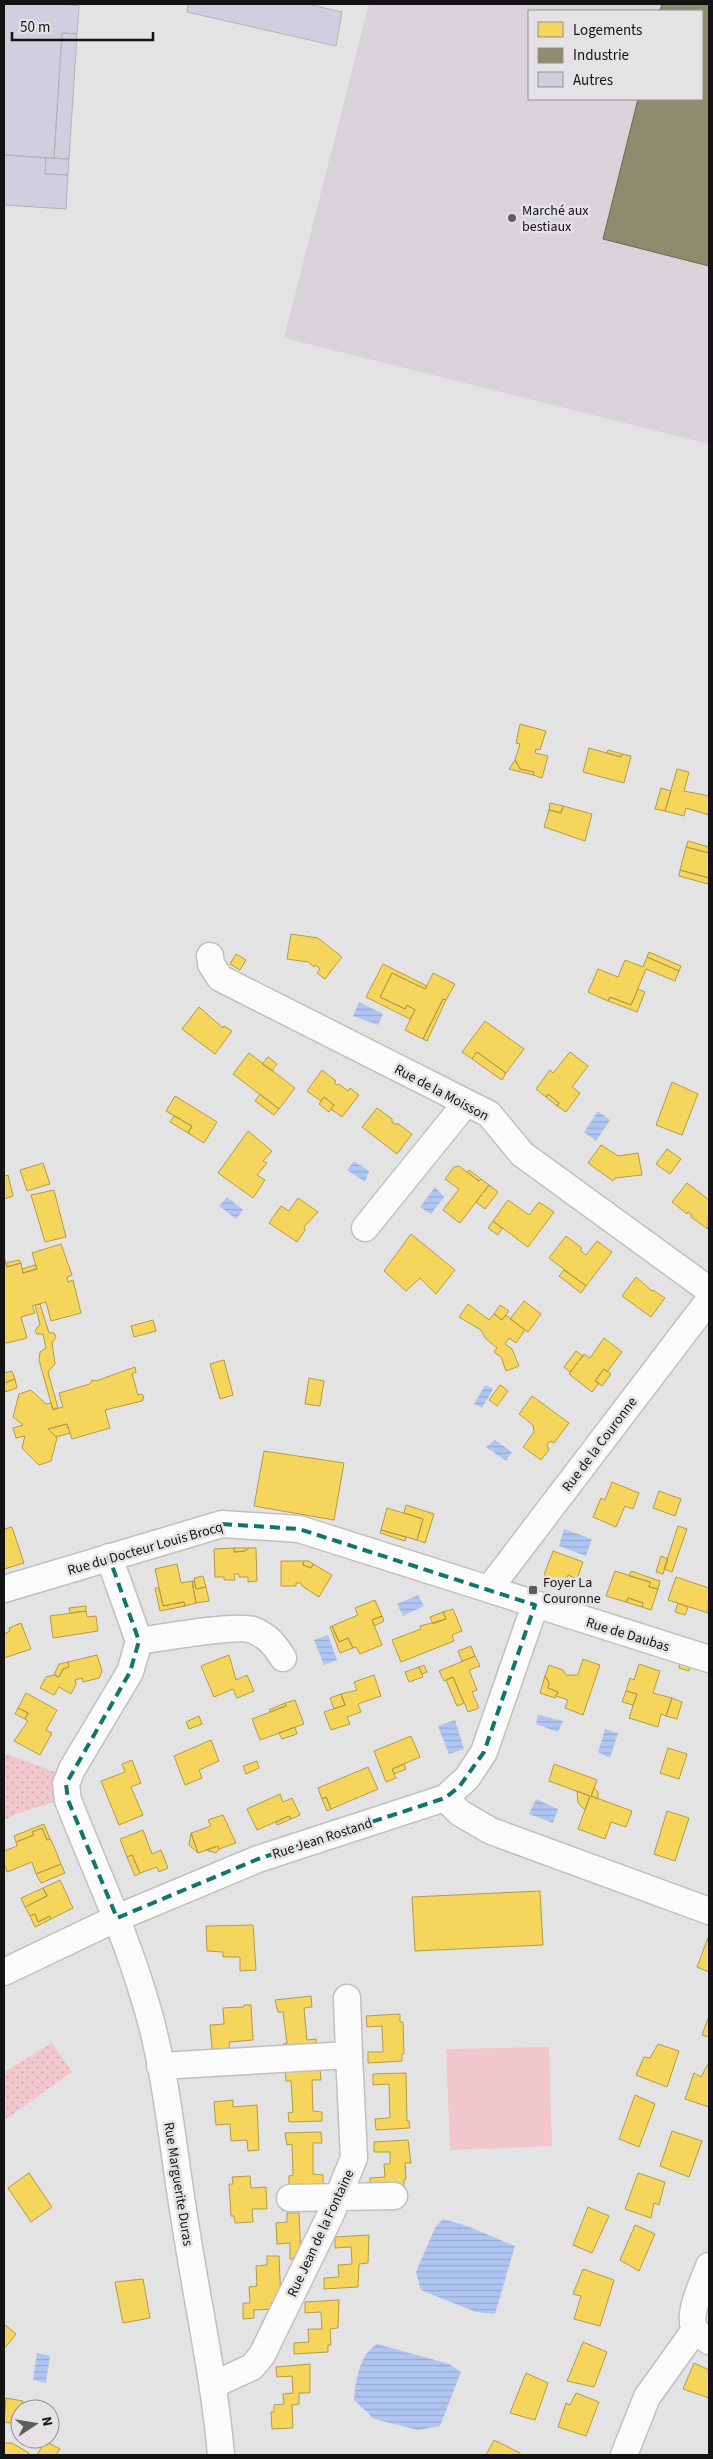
<svg xmlns="http://www.w3.org/2000/svg" width="713" height="2459" viewBox="0 0 713 2459" font-family="'Source Sans 3',sans-serif">
<defs>
<pattern id="park-dots" width="8" height="8" patternUnits="userSpaceOnUse" patternTransform="scale(1.25)"><rect width="8" height="8" fill="#f1c7cd"/><path d="M2 2h.1M6 6h.1" fill="none" stroke="#ceaaaf" stroke-width="1.8" stroke-linecap="round"/></pattern>
<pattern id="water-rules" width="6" height="5" patternUnits="userSpaceOnUse" patternTransform="scale(1.25)"><rect width="6" height="5" fill="#b0c6f2"/><path d="M0 2.5h6" fill="none" stroke="#96a9cf"/></pattern>
</defs>
<rect width="100%" height="100%" fill="#e4e3e4"/>
<!-- built -->
<path fill="#d7d3d9" fill-rule="evenodd" d="M369,4H709V444L284,338ZM529,11H702V99H529Z"/>
<!-- park -->
<path fill="url(#park-dots)" d="M4,1753L58,1773L57,1801L16,1814L4,1821Z
M52,2043L72,2072L4,2120V2072Z"/>
<!-- pitch -->
<path fill="#f1c7cd" d="M549,2047L552,2146L450,2150L446,2049Z"/>
<!-- water -->
<path fill="url(#water-rules)" d="M359,1002L383,1014L378,1025L353,1016Z
M598,1111L610,1120L596,1141L584,1132Z
M354,1161L369,1171L365,1182L347,1170Z
M435,1187L444,1197L431,1214L420,1207Z
M227,1197L243,1210L236,1219L219,1206Z
M485,1385L493,1389L482,1408L474,1404Z
M495,1440L512,1452L506,1461L486,1447Z
M564,1529L592,1539L586,1556L559,1546Z
M418,1595L424,1606L403,1616L397,1604Z
M328,1635L337,1660L324,1665L314,1640Z
M538,1715L563,1721L558,1732L536,1724Z
M455,1720L464,1749L449,1754L438,1726Z
M605,1729L618,1733L610,1758L598,1752Z
M536,1799L558,1809L553,1823L529,1814Z
M443,2219L467,2226L515,2246L495,2314L476,2312L421,2290L416,2272L435,2228Z
M377,2344L449,2364L461,2372L440,2426L418,2430L374,2419L354,2400C356,2380 359,2355 377,2344Z
M37,2353L50,2356L46,2383L33,2380Z"/>
<!-- homes -->
<path fill="#f6d55c" stroke="#b29b46" d="M520,724L546,731L540,750L536,749L535,753L548,756L542,778L533,775L534,772L520,769L515,760L520,744L516,743Z
M589,748L621,757L622,754L631,756L624,783L583,772Z
M608,750L622,754L621,757L607,753Z
M515,760L520,769L534,772L533,775L509,769Z
M677,769L689,772L684,791L709,796V815L686,808L684,816L665,811Z
M661,788L671,791L665,811L655,809Z
M550,803L563,806L561,813L549,810Z
M563,806L592,814L585,841L544,827L549,810L561,813Z
M688,841L709,847V853L686,847Z
M686,847L709,853V878L680,870Z
M680,870L709,878L708,884L679,876Z
M291,934L318,938L342,957L325,979L317,973L320,969L315,965L314,967L308,962L287,959Z
M649,952L681,966L679,971L647,957Z
M236,954L246,960L240,970L230,964Z
M647,957L679,971L675,981L646,969L631,1005L610,997L608,1001L588,992L598,969L618,977L625,960L643,967Z
M383,964L427,986L425,989L392,973L380,997L405,1009L407,1005L415,1010L410,1019L366,997Z
M392,973L425,989L433,973L455,984L446,1000L443,999L423,1039L405,1030L415,1010L407,1005L405,1009L380,997Z
M638,989L645,992L637,1012L608,1001L610,997L631,1005Z
M443,999L446,1000L427,1041L423,1039Z
M199,1007L223,1028L224,1026L232,1031L215,1054L182,1029Z
M485,1021L524,1049L506,1073L477,1052L472,1059L462,1052Z
M477,1052L506,1073L502,1080L472,1059Z
M570,1052L588,1066L572,1087L580,1093L566,1112L557,1106L559,1103L548,1094L546,1097L536,1089L550,1070L553,1073Z
M249,1053L295,1088L279,1109L233,1074Z
M268,1057L277,1064L272,1071L262,1064Z
M322,1070L336,1081L334,1083L338,1085L339,1084L348,1091L350,1088L359,1095L342,1117L331,1109L334,1105L324,1097L321,1101L307,1091Z
M672,1082L698,1094L682,1135L656,1125Z
M260,1094L279,1109L274,1115L255,1101Z
M548,1094L559,1103L557,1106L546,1097Z
M175,1096L217,1122L204,1143L188,1133L192,1126L166,1111Z
M324,1097L334,1105L329,1112L319,1104Z
M377,1108L392,1119V1122L396,1125L397,1123L412,1134L397,1154L362,1127Z
M174,1116L192,1126L188,1133L170,1122Z
M248,1131L272,1151L263,1161L267,1163L257,1175L265,1180L253,1198L218,1173Z
M601,1145L618,1156L638,1153L642,1175L615,1178L613,1181L588,1163Z
M667,1149L681,1159L670,1174L656,1164Z
M43,1163L50,1184L27,1191L20,1170Z
M459,1166L479,1181L481,1179L489,1185L460,1223L443,1210L459,1189L445,1179L454,1167Z
M469,1170L481,1179L479,1181L467,1172Z
M8,1175L13,1196L4,1199V1176Z
M687,1183L709,1200L708,1229L691,1217V1214L688,1212L687,1214L672,1202Z
M489,1185L498,1192L485,1209L476,1202Z
M54,1190L66,1237L45,1242L31,1195Z
M298,1198L318,1212L304,1227L305,1230L297,1242L269,1223L281,1206L289,1211Z
M508,1200L529,1215L539,1202L554,1212L528,1247L493,1221Z
M493,1221L502,1228L498,1235L488,1228Z
M411,1234L455,1270L436,1294L420,1278L406,1291L384,1271Z
M566,1236L582,1248L580,1250L586,1255L597,1241L612,1252L586,1286L549,1258Z
M61,1244L72,1275L67,1277L68,1282L73,1280L81,1313L51,1321L46,1302L32,1306L35,1313L21,1317L27,1338L7,1343L4,1342V1256L7,1267L21,1263L23,1273L37,1269L32,1253Z
M19,1260L21,1263L7,1267L6,1263Z
M35,1265L37,1269L23,1273L22,1269Z
M564,1270L586,1286L581,1293L559,1276Z
M636,1277L652,1291L653,1290L665,1298L651,1317L622,1296Z
M524,1301L541,1314L528,1332L510,1319Z
M40,1304L49,1333H54L56,1337L52,1343L55,1364L48,1372L58,1408L53,1410L39,1360L40,1352L46,1348L43,1334H37L35,1331L40,1324L35,1305Z
M468,1304L489,1320L494,1314L502,1320L506,1315L525,1330L516,1343L509,1338L505,1344L512,1349L519,1366L506,1371L501,1357L494,1352L497,1348L485,1338L481,1330L459,1317Z
M500,1305L509,1311L502,1320L494,1314Z
M153,1320L156,1331L134,1337L131,1326Z
M604,1338L622,1352L607,1372L604,1369L595,1381L599,1383L592,1392L569,1374L584,1354L590,1358Z
M576,1351L583,1356L570,1372L564,1367Z
M224,1360L233,1395L220,1399L210,1364Z
M135,1367L136,1372L132,1374L138,1395L142,1394L144,1398L142,1401L105,1410L110,1428L72,1439L67,1424L48,1429L57,1438L51,1461L39,1465L22,1448L25,1436L16,1438L13,1428L23,1425L13,1417L19,1394L31,1390L46,1404L51,1403L53,1410L54,1409L63,1407L59,1393L90,1384L92,1380L96,1381Z
M604,1369L611,1374L602,1386L595,1381Z
M12,1371L15,1379L4,1383V1373Z
M309,1378L324,1381L320,1406L305,1404Z
M15,1379L17,1388L5,1392L4,1383Z
M500,1385L508,1391L497,1406L489,1400Z
M532,1396L569,1423L554,1443L550,1441L547,1445L549,1450L541,1460L523,1447L534,1432L533,1425L519,1414Z
M67,1424L70,1433L56,1437L48,1429Z
M264,1451L344,1463L334,1520L254,1506Z
M612,1482L639,1493L633,1509L625,1506L616,1527L593,1517L601,1498L605,1500Z
M659,1491L681,1499L675,1516L653,1508Z
M406,1505L434,1514L425,1543L417,1540L423,1519L404,1513Z
M387,1508L423,1519L417,1540L381,1530Z
M678,1526L687,1529L672,1572L664,1569Z
M12,1527L24,1563L4,1569V1529Z
M381,1530L406,1537L405,1541L380,1533Z
M234,1548V1552L245,1551L249,1548H256L257,1581L248,1582V1577H239V1574H234L235,1580H224V1577H215L214,1549Z
M234,1548H249L245,1551L234,1552Z
M553,1551L583,1562L577,1579L568,1575L565,1583L544,1575Z
M661,1556L668,1559L663,1574L656,1572Z
M281,1561H304L303,1565L311,1568L313,1564L332,1575L319,1597L302,1586L301,1583H296V1586H281Z
M304,1561H309L313,1564L311,1568L303,1565Z
M177,1564L181,1583L192,1581L196,1603L185,1606L184,1602L163,1606L155,1569Z
M615,1571L650,1582L649,1587L658,1589L651,1610L642,1607L643,1603L628,1598L626,1602L606,1596Z
M631,1571L660,1581L658,1589L649,1587L650,1582L629,1576Z
M203,1576L206,1587L196,1589L194,1578Z
M676,1577L709,1588L708,1613L668,1600Z
M192,1581H194L196,1589L206,1587L209,1601L196,1603Z
M155,1588H159L163,1606L184,1602L185,1606L160,1611Z
M628,1598L643,1603L642,1607L626,1602Z
M375,1600L382,1616L372,1620L382,1645L360,1654L356,1647L353,1648L348,1638L339,1642L332,1626L358,1615L355,1608Z
M678,1603L688,1607L685,1615L675,1612Z
M86,1606V1611L70,1613L69,1608Z
M453,1609L462,1631L452,1635L454,1641L401,1662L392,1640L421,1629L420,1626L446,1619L443,1612Z
M86,1611L87,1617L96,1616L98,1631L53,1638L50,1616Z
M443,1612L446,1619L433,1624L430,1617Z
M382,1616L384,1621L374,1626L372,1620Z
M21,1623L31,1649L4,1658V1634L10,1631L9,1628Z
M332,1626L339,1642L348,1638L353,1648L340,1653L330,1627Z
M471,1646L475,1656L462,1661L458,1651Z
M97,1655L102,1671L99,1678L83,1682L82,1678L75,1680L76,1684L71,1694L59,1687L54,1695L40,1688L46,1677L54,1675L59,1677L63,1669L69,1667L68,1662Z
M229,1655L236,1680L247,1675L254,1691L237,1698L233,1689L214,1697L201,1666Z
M475,1656L480,1666L469,1670L477,1690L472,1692L479,1708L468,1712L453,1677L444,1681L439,1671Z
M583,1659L600,1665L583,1715L565,1708L568,1700L556,1696L558,1692L548,1688L549,1683L545,1676L549,1665L563,1670L566,1675H578Z
M680,1661L691,1665L689,1671L679,1668Z
M68,1662L69,1667L63,1669L59,1677L54,1675L59,1664Z
M639,1664L660,1671L653,1693L672,1698L666,1716L661,1714L658,1727L629,1718L637,1694L626,1691L630,1678L634,1680Z
M424,1665L427,1672L422,1674L419,1667Z
M419,1667L423,1677L409,1682L405,1672Z
M374,1675L381,1696L358,1704L361,1712L347,1717L350,1724L331,1730L324,1712L345,1705L341,1694L357,1690L354,1682Z
M545,1676L549,1683L548,1688L558,1692L555,1698L540,1693Z
M453,1677L464,1703L457,1706L446,1680Z
M626,1691L637,1694L633,1705L622,1702Z
M26,1693L57,1710L46,1730L52,1733L40,1755L14,1741L28,1721L25,1719L28,1713L18,1708Z
M341,1694L345,1705L334,1709L330,1698Z
M672,1698L682,1702L677,1719L666,1716Z
M295,1700L304,1724L260,1740L252,1719L286,1706L285,1703Z
M285,1703L286,1706L270,1712L269,1710Z
M18,1708L28,1713L25,1719L15,1714Z
M199,1716L202,1724L189,1729L186,1722Z
M295,1727L297,1734L282,1739L279,1733Z
M411,1736L420,1757L392,1769L396,1778L386,1782L374,1751Z
M211,1740L219,1761L199,1770L202,1778L185,1785L174,1756Z
M668,1748L687,1754L679,1779L660,1773Z
M132,1760L141,1783L131,1787L143,1815L119,1825L101,1781L125,1772L122,1764Z
M257,1761L259,1768L246,1774L243,1766Z
M404,1764L406,1769L394,1774L392,1769Z
M554,1764L597,1780L591,1796L632,1811L626,1827L611,1822L605,1839L578,1829L590,1796L549,1781Z
M368,1767L378,1789L331,1809L326,1797L322,1799L318,1788Z
M594,1788L598,1792V1799L591,1796Z
M577,1791L590,1796L585,1810L578,1803Z
M280,1794L283,1802L292,1798L300,1815L291,1819L289,1816L257,1830L247,1809Z
M326,1797L331,1809L327,1811L322,1799Z
M667,1811L689,1818L675,1861L654,1854Z
M223,1815L236,1843L219,1849L218,1846L198,1853L191,1833L211,1826L208,1820Z
M289,1816L291,1819L277,1825L276,1822Z
M44,1824L50,1839L47,1840L42,1828L32,1832L34,1835L16,1842L14,1836Z
M42,1828L47,1840L50,1839L53,1844L61,1864L36,1874L32,1862L7,1872L4,1863V1851L17,1846L16,1842L34,1835L32,1832Z
M143,1830L152,1854L161,1850L168,1868L159,1872L157,1867L140,1873L132,1855L127,1857L120,1839Z
M191,1833L198,1853L189,1845Z
M218,1846L219,1849L216,1853L206,1850Z
M132,1855L140,1873L135,1876L127,1857Z
M61,1864L65,1873L41,1883L36,1874Z
M60,1880L73,1908L51,1919L50,1916L38,1922L35,1914L30,1916L25,1907L47,1896L43,1888Z
M43,1888L47,1896L25,1907L21,1898Z
M540,1891L543,1945L415,1951L412,1897Z
M35,1914L38,1922L50,1916L51,1919L35,1927L30,1916Z
M253,1925L256,1970L240,1971V1957H223V1952L207,1951L206,1926Z
M709,1935V1972L697,1967Z
M311,1996L312,2007L304,2008L307,2040L316,2039L317,2048L284,2053L283,2044L287,2043L283,2012H278L275,2000Z
M244,2005H251L253,2040L229,2042L230,2048L212,2049L210,2025L224,2024L223,2008L244,2007Z
M400,2014V2022H403L404,2054H402V2061L368,2063V2052H383L382,2026L367,2027L366,2016Z
M709,2016V2037L702,2035Z
M658,2044L679,2051L667,2087L636,2075L644,2057L650,2058Z
M708,2064H709V2107L685,2099L694,2073L701,2077Z
M320,2068L321,2080H312L313,2111L322,2112V2121L289,2122L288,2113L293,2112L291,2081H286L285,2069Z
M406,2073L407,2121H409L410,2128L376,2130L375,2119L390,2118L389,2084L373,2085V2074Z
M635,2095L655,2104L639,2147L619,2139Z
M233,2100V2107L257,2105L259,2150L248,2151L247,2140L231,2141L230,2124L216,2125L214,2102Z
M672,2131L702,2141L689,2177L660,2166Z
M321,2132L322,2143H313V2174L323,2175V2184L289,2185V2176L293,2175L292,2144L287,2145L285,2133Z
M408,2140L411,2163H405L406,2179L404,2180V2187L370,2188V2178L385,2177L384,2164H390V2152H374V2142Z
M29,2173L52,2207L31,2222L8,2188Z
M638,2173L665,2182L659,2205L654,2203L651,2218L625,2209Z
M250,2176L251,2188L266,2187L267,2209H252L253,2222L235,2223L234,2216H231L229,2184H233L232,2177Z
M588,2207L609,2216L592,2253L573,2245Z
M287,2213H299L301,2258L290,2259V2243L277,2244L276,2223L287,2222Z
M635,2225L655,2234L639,2271L620,2260Z
M369,2235L368,2263L359,2264L358,2287L324,2289V2278L339,2277L338,2265L352,2264L351,2247L335,2248V2237Z
M267,2256H279L281,2302H271L272,2309L254,2310V2318L243,2319V2303H250L249,2287L257,2286L256,2266L267,2265Z
M583,2269L614,2280L600,2326L574,2319L581,2296L573,2294Z
M143,2279L150,2318L123,2323L115,2282Z
M339,2300L338,2328L330,2329L331,2345H328V2352L294,2354V2343L309,2342L308,2329H322L321,2312L305,2313V2302Z
M4,2324L16,2334L4,2349Z
M583,2342L607,2352L594,2387L567,2381Z
M694,2363L709,2370V2398L683,2389Z
M310,2364V2393H299V2404L292,2405L293,2428L272,2429L271,2412H274V2405L284,2404L283,2394L293,2393L292,2376L277,2377L276,2367Z
M526,2373L548,2383L535,2420L510,2413Z
M576,2393L599,2402L586,2436L558,2427L566,2403L570,2405Z
M6,2398L23,2401L19,2424L4,2422Z
M494,2440L520,2453V2455H486Z
M45,2441L60,2449L56,2455H37Z
M4,2443H12L29,2453L27,2455H4Z"/>
<!-- industry -->
<path fill="#8c8c6e" stroke="#686853" d="M662,4H709V266L603,239L638,99H702V11H660Z"/>
<!-- building -->
<path fill="#d1cfdf" stroke="#b4b3b4" d="M4,4H64L79,6L77,34L62,33L54,158L4,155Z
M188,4H307L342,12L336,46L187,12Z
M62,33L77,34L69,159L54,158Z
M4,155L46,158L45,174L68,175L66,209L4,205Z
M46,158L69,159L68,175L45,174Z"/>
<g fill="none" stroke-linecap="round" stroke-linejoin="round">
<defs>
<path id="minor" d="M210,956L211,964L220,978L489,1114L522,1154L709,1290
M365,1228L466,1103
M109,1557L139,1641L130,1672L72,1769L66,1784L68,1800C93,1865 123,1927 143,1994C166,2065 172,2143 184,2216C196,2296 214,2375 221,2455
M4,1589L222,1524L299,1529L709,1659
M489,1589L709,1300
M139,1641C160,1638 238,1624 253,1630C268,1636 275,1645 283,1658
M445,1798L460,1813L491,1831L709,1911
M4,1972L117,1918L258,1859L445,1798L467,1778L484,1752L535,1605
M347,1998L349,2055
M160,2066L349,2055L354,2158L330,2216L262,2355L252,2367L213,2385
M290,2198L394,2196
M709,2341C705,2338 699,2335 696,2331C685,2317 704,2281 709,2266
M624,2455L647,2397L695,2330"/>
</defs>
<!-- minor casing -->
<use href="#minor" stroke="#c1c0c1" stroke-width="29"/>
<!-- minor -->
<use href="#minor" stroke="#fbfbfb" stroke-width="26"/>
</g>
<!-- marked area -->
<path fill="none" stroke="#0f766e" stroke-width="4" stroke-dasharray="10 6" stroke-linejoin="round" d="M222,1524L299,1529L535,1605L484,1752L459,1787L445,1798L258,1859L117,1918L68,1800L66,1784L130,1672L139,1641L109,1557Z"/>
<!-- markers -->
<g fill="#5d5c5d" stroke="#e4e2e5" stroke-width="2">
<circle cx="512" cy="218" r="5"/>
<rect x="528" y="1585" width="10" height="10" rx="2.5"/>
</g>
<g text-anchor="middle" stroke-width="5" stroke-linejoin="round" paint-order="stroke">
<!-- poi labels -->
<g font-size="14" fill="#141314" stroke="#e4e2e5" text-anchor="start">
<text x="522" y="215">Marché aux<tspan x="522" dy="16">bestiaux</tspan></text>
<text x="543" y="1587">Foyer La<tspan x="543" dy="16">Couronne</tspan></text>
</g>
<!-- street labels -->
<g font-size="14" fill="#141314" stroke="#e4e2e5">
<text transform="translate(442 1092) rotate(28)" y="5">Rue de la Moisson</text>
<text transform="translate(599 1444) rotate(-53)" y="5">Rue de la Couronne</text>
<text transform="translate(145 1548) rotate(-16)" y="5">Rue du Docteur Louis Brocq</text>
<text transform="translate(628 1634) rotate(17)" y="5">Rue de Daubas</text>
<text transform="translate(322 1838) rotate(-18)" y="5">Rue Jean Rostand</text>
<text transform="translate(179 2184) rotate(81)" y="5">Rue Marguerite Duras</text>
<text transform="translate(320 2233) rotate(-65)" y="5">Rue Jean de la Fontaine</text>
</g>
</g>
<!-- border -->
<rect width="713" height="2459" fill="none" stroke="#141314" stroke-width="10"/>
<!-- legend -->
<rect x="528" y="10" width="175" height="90" fill="#e4e2e5" stroke="#918f91"/>
<rect x="538" y="22" width="25" height="15" fill="#f6d55c" stroke="#918f91"/>
<text x="573" y="35" font-size="15" fill="#141314">Logements</text>
<rect x="538" y="48" width="25" height="15" fill="#8c8c6e" stroke="#918f91"/>
<text x="573" y="60" font-size="15" fill="#141314">Industrie</text>
<rect x="538" y="72" width="25" height="15" fill="#d1cfdf" stroke="#918f91"/>
<text x="573" y="85" font-size="15" fill="#141314">Autres</text>
<!-- north arrow -->
<g transform="translate(35 2424) rotate(78)"><circle r="24" fill="#e4e2e5" stroke="#918f91"/>
<path d="M0-4L9 19L0 12L-9 19Z" fill="#5d5c5d"/>
<text y="-8" font-size="14" font-weight="bold" text-anchor="middle" fill="#141314">N</text>
</g>
<!-- scale -->
<path d="M12 32v8h141v-8" fill="none" stroke="#141314" stroke-width="2.5"/>
<text x="20" y="32" font-size="15" fill="#141314" stroke="#e4e2e5" stroke-width="4" paint-order="stroke">50 m</text>
</svg>
